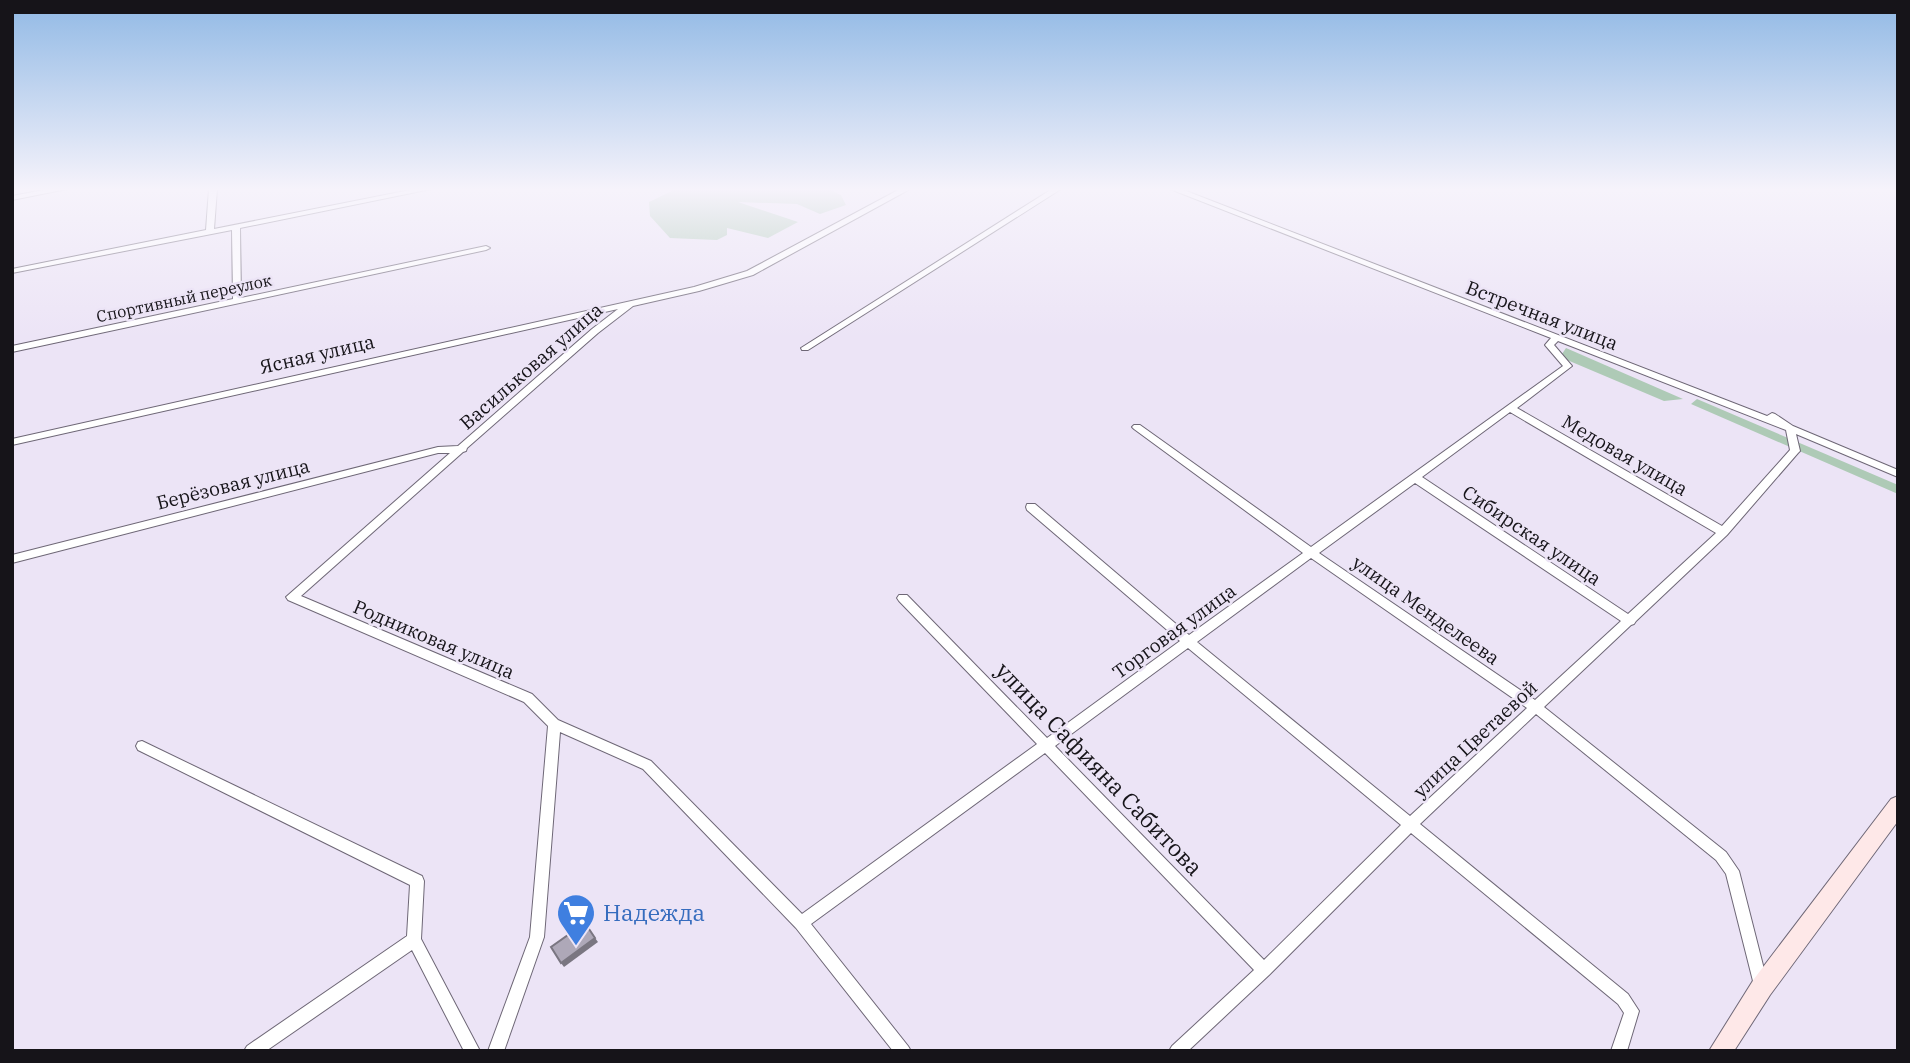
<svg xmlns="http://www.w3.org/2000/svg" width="1910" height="1063" viewBox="0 0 1910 1063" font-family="'IBM Plex Serif',serif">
<rect width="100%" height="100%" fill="#ece4f6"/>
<!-- green -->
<path fill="#aecab6" d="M676,189H828L841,195L846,205L820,214L797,204L738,202L798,222L768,238L727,228V235L717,240L670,238L650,216L649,202Z
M1566,348L1683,399L1664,401L1560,357Z
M1697,399L1898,485V494L1691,404Z"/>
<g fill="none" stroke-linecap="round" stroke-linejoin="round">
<defs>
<path id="street" d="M49,189H67L12,200V196Z
M209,189H217L214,229L415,189H431L240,228L241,298L486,246L490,248L486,250L12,352V346L233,299L232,230L12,273V269L206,230Z
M900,189H910L753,275L699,291L633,306L598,333L467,448L466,451L463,452L301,596L532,694L558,720L651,761L802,914L1037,744L899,601L897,598L899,595H907L1047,738L1180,641L1027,510L1026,507L1027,504H1035L1189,635L1303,553L1134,429L1132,427L1134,425H1140L1311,547L1563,366L1545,345L1551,338L1170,189H1181L1767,416L1772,413L1775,414L1793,426L1898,470V477L1796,434L1800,451L1798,453L1727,535L1636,621L1634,624L1631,625L1544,707L1726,852L1739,871L1768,985L1766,990L1761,992L1756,990L1754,985L1726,874L1716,860L1536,714L1420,824L1628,994L1639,1011L1627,1051H1611L1624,1013L1618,1004L1411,833L1269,975L1188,1051H1169L1172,1046L1254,970L1045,753L811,924L908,1046L911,1051H893L796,928L643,769L560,732L544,937L504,1051H488L530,937L548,726L524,702L288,600L286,597L450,453H438L12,563V555L438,447L458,446L592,329L618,309L12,445V439L694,287L747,271ZM1558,341L1786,430L1790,450L1722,526L1517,408L1572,366L1554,345ZM1510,412L1716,533L1628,614L1422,477ZM1415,483L1621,621L1535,700L1319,553ZM1311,558L1527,708L1410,816L1197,642ZM1188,648L1401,825L1264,960L1055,746Z
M1052,189H1061L808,350H802L801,348Z
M142,741L422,876L424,881L421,939L480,1051H464L412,950L266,1051H244L247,1046L407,936L410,885L138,750L136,746L138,742Z"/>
<path id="secondary" d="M1898,796V821L1770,995L1734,1051H1709L1754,979L1891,799Z"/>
</defs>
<!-- street casing -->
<use href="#street" stroke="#6e6776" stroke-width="2"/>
<!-- secondary casing -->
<use href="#secondary" stroke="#6e6776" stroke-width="2"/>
<!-- street -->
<use href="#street" fill="#fff" fill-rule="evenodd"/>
<!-- secondary -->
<use href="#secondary" fill="#fee8e8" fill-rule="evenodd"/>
</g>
<!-- shaded-wall -->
<path fill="#7a7681" d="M595,938L598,942L564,967L561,963Z"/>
<!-- building -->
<path fill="#aea8b8" stroke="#7a7681" stroke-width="2" d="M585,923L595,938L561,963L551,947Z"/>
<!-- sky -->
<linearGradient id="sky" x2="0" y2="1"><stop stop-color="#91b9e5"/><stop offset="0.56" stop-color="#f6f3fb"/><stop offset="1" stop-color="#f6f3fb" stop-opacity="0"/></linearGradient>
<rect width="1910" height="338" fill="url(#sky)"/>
<!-- icons -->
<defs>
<symbol id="supermarket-pin" viewBox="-11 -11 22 30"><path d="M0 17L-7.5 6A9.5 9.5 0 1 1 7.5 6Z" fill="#3f7fe0" stroke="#ece4f6"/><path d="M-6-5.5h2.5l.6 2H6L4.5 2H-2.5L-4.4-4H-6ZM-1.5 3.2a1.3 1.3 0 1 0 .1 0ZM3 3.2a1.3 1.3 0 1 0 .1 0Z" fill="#fff"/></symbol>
</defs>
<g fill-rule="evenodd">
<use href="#supermarket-pin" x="554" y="891" width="44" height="60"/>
</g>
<g text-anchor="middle" stroke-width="5" stroke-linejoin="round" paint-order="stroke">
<!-- far-street labels -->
<g font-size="16" fill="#161419" stroke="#ece4f6">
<text transform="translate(184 298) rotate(-12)" y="6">Спортивный переулок</text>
</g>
<!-- street labels -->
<g font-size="19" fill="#161419" stroke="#ece4f6">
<text transform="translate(1542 315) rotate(21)" y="7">Встречная улица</text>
<text transform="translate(317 354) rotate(-13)" y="7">Ясная улица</text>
<text transform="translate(531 366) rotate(-41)" y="7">Васильковая улица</text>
<text transform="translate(1625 455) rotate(30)" y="7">Медовая улица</text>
<text transform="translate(233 484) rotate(-14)" y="7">Берёзовая улица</text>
<text transform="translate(1532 535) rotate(34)" y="7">Сибирская улица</text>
<text transform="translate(1426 610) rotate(35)" y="7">улица Менделеева</text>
<text transform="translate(1174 631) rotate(-36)" y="7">Торговая улица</text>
<text transform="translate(434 639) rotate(23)" y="7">Родниковая улица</text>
<text transform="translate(1475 739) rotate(-43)" y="7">улица Цветаевой</text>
</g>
<!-- near-street labels -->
<g font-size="23" fill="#161419" stroke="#ece4f6">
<text transform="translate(1099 769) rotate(46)" y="8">улица Сафияна Сабитова</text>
</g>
<!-- near-shop labels -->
<g font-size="23" fill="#366cbe" stroke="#ece4f6" text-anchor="start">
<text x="603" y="921">Надежда</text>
</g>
</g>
<!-- border -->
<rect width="1910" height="1063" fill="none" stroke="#161419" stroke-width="28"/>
</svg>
